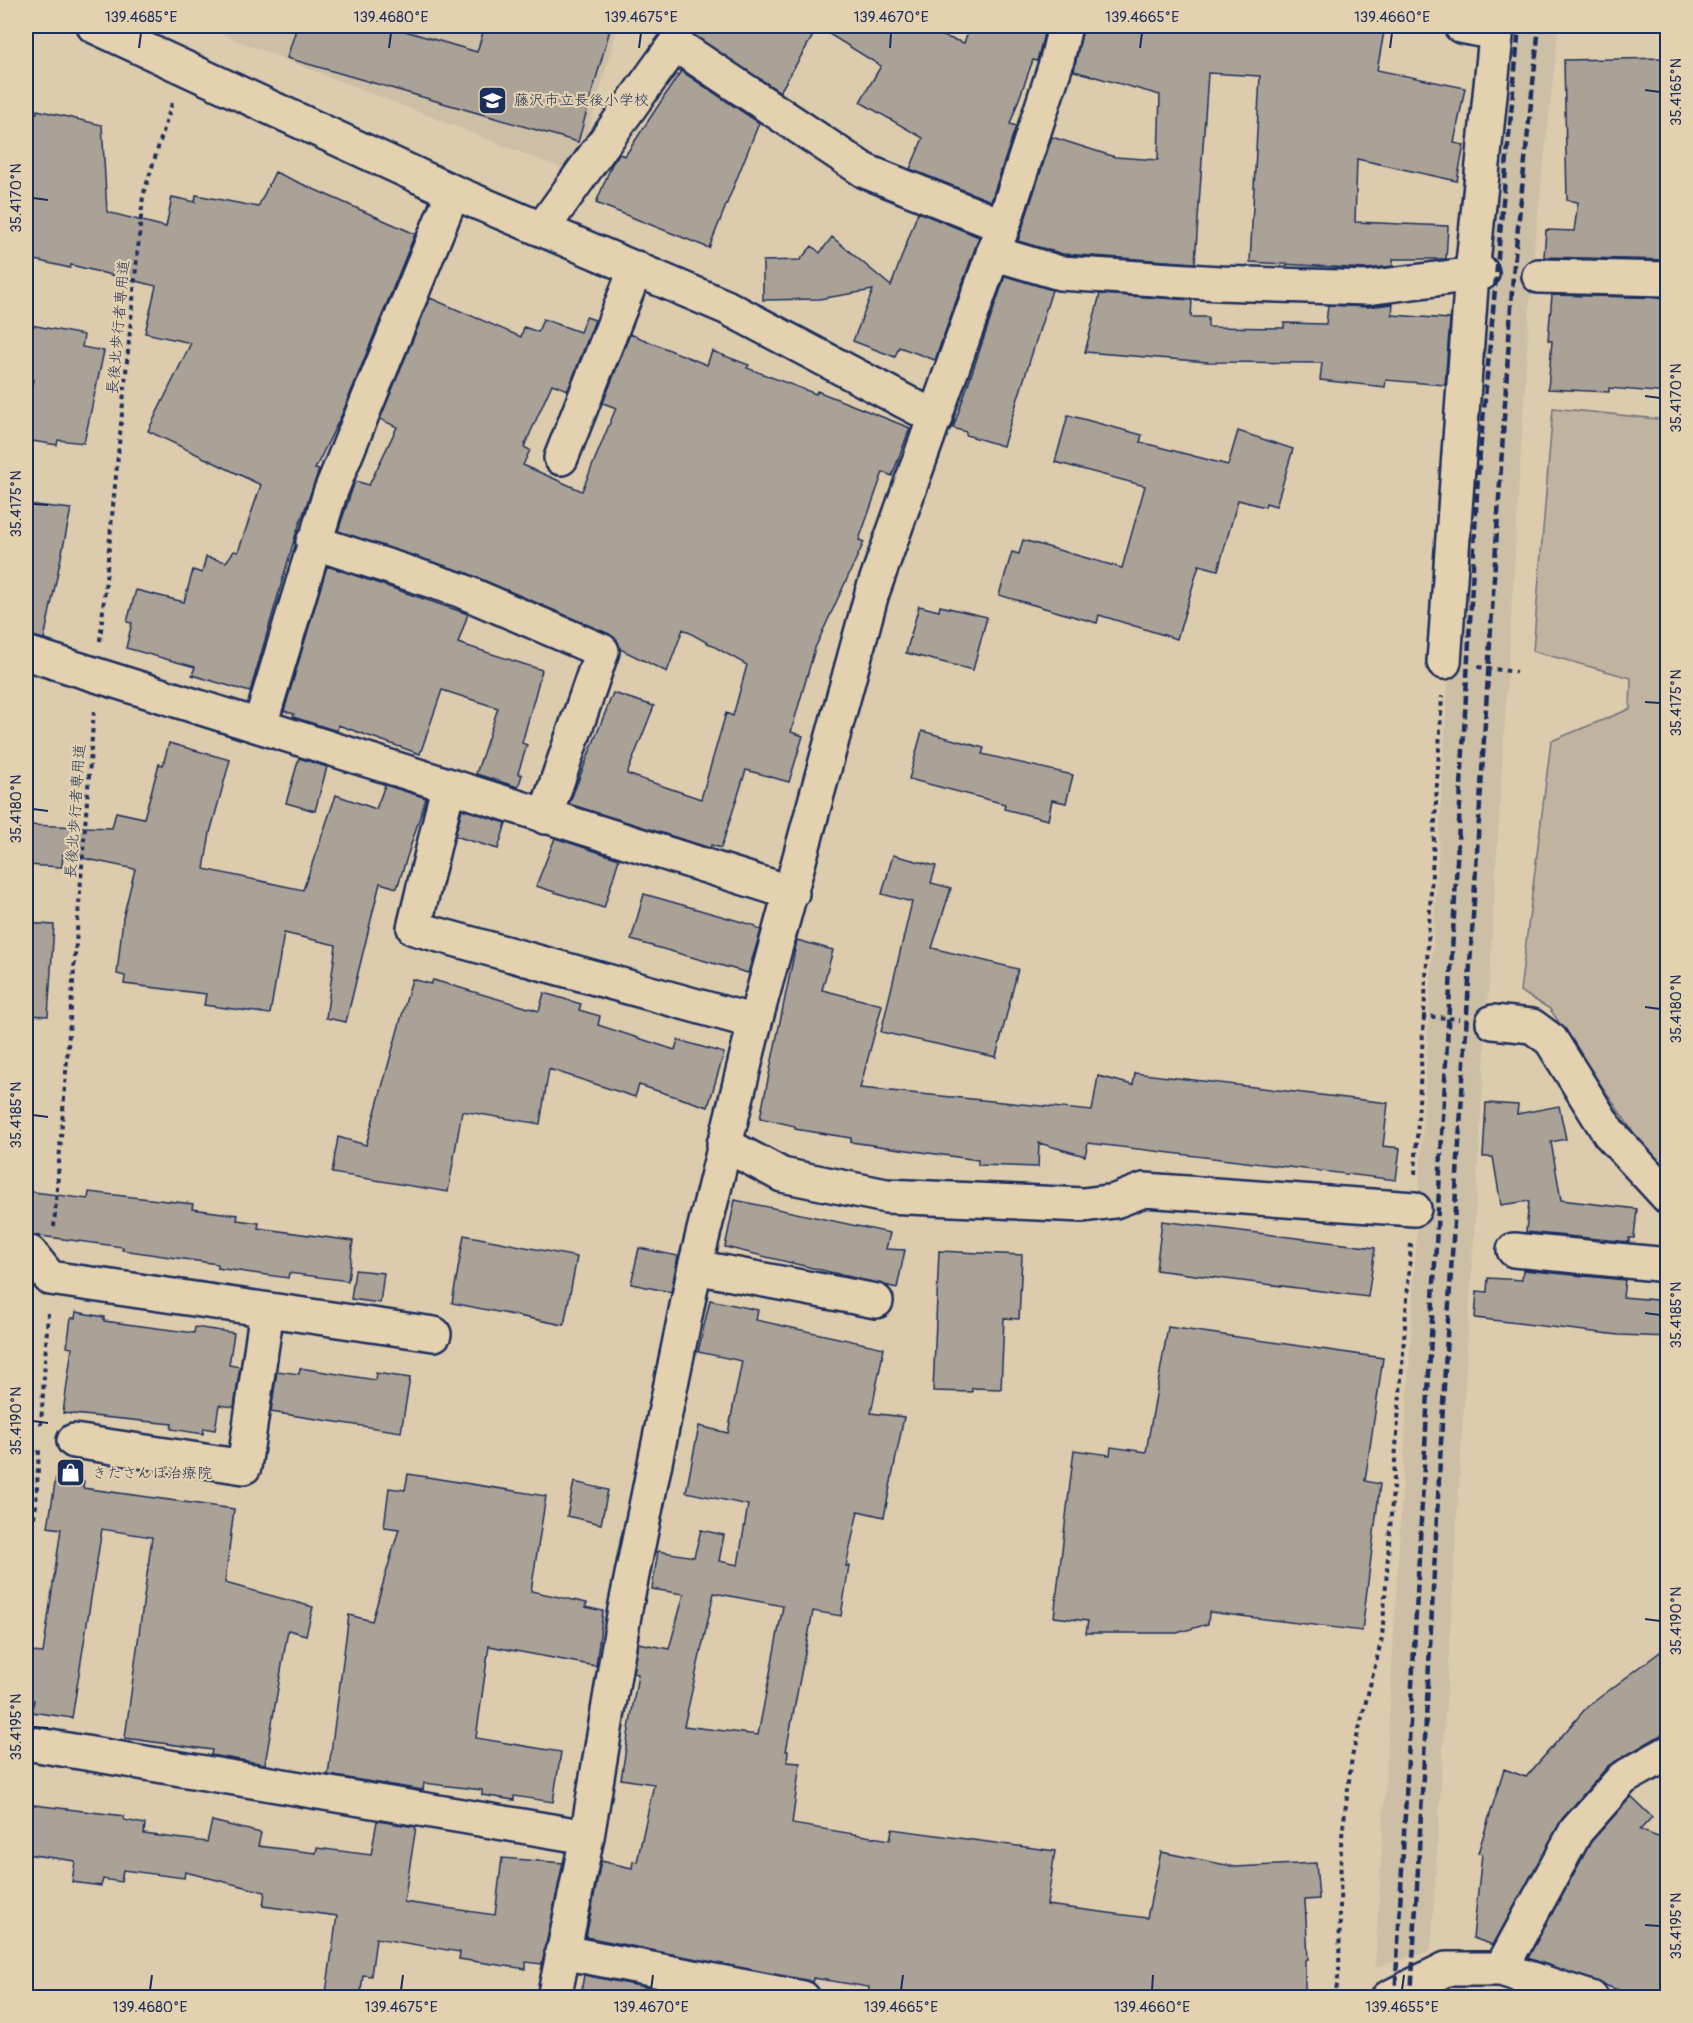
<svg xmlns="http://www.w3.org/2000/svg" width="1693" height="2023" viewBox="0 0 1693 2023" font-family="Pangolin,'Klee One',sans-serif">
<rect width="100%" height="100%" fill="#dccbac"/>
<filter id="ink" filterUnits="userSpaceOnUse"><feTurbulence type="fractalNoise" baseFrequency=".0167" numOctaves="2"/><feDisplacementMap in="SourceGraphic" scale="12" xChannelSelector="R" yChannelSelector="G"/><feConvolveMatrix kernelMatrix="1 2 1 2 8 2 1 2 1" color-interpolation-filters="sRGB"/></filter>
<g filter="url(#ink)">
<!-- built -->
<path fill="#cdbfa6" d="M201,26H618L576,174Z
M1506,26H1559L1532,268L1431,1951L1375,1967L1460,470Z"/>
<!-- green -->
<path fill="#c0b3a0" stroke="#6e717f" stroke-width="1.5" d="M1553,408L1667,420V1173L1656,1166L1550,1009L1520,991L1551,741L1630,709L1631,678L1533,651Z"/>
<!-- building -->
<path fill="#aaa297" stroke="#1b2f5e" stroke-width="1.5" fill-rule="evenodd" d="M297,26H388L477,52L485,26H611L578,142L287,58Z
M677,26H913L964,43L970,26H1046L1037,61L1033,60L1010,124L1016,126L991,201L910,169L923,138L860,102L881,66L818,27L780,92Z
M1083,26H1350L1384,32L1377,70L1465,88L1454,143L1464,145L1457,181L1357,159L1355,222L1448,226L1446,259H1393V266L1366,269L1250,262L1260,76L1208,73L1195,263L1063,254L1018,241L1052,137L1115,157L1158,160L1160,95L1074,71Z
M1668,58V260L1544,257L1546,230L1574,231L1578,202L1567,200L1564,60Z
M681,71L759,123L709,248L596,203L612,164L619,154L625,156Z
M26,110L37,113V110L102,125L107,212L166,227L172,197L195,202L196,195L258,207L275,172L415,234L342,414L315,469L319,470L295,537L250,692L192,675L195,667L126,648L132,623L127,622L136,590L184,602L193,570L202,573L206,557L226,562L234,551L238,552L261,485L148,431L191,343L145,333L156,286L71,265L70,268L26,258Z
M918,212L979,237L935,360L899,347L895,357L853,341L873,290L819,299L763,300V261L800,260L812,246L820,253L832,237L891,286Z
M1005,276L1052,290L1003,446L966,435V432L953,428Z
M1100,294L1192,300L1191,317H1208V327L1284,328V323L1326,324L1328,305L1367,307L1393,304L1392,315L1450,319L1445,385L1386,380L1385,387L1320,380L1322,363L1208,362L1085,352Z
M1552,295L1668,298V393L1609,388V392L1548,389L1552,341L1548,340Z
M430,298L521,337L524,327L538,332L543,319L580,332L586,317L595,320L568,390L552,384L524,447L530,450L523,465L582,491L616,408L603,403L630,334L707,365L712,351L749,365L747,368L816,394L817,391L910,428L892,476L883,472L859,540L864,542L815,648L791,732L803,736L789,782L746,770L721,848L711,845L710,848L569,804L613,693L654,706L627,774L701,799L726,713L733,716L747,665L683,629L667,672L620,649L617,640L609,634L467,573L338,531L355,481L369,485L397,427L380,419Z
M26,324L84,335L82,347L104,351L84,443L58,440L57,445L26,440V422L33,379L26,377Z
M1068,415L1142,435L1140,442L1228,465L1238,431L1293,449L1276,506L1266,503L1265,507L1238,500L1218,570L1199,565L1177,639L1099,615L1097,623L999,595L1012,552L1019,554L1023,540L1122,568L1145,486L1055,462Z
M26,504L71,509L44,639L26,635Z
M327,566L468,614L458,643L542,670L522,743L527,745L518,773L522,775L518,787L476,774L498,708L442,690L420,754L338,725L337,731L293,717L294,714L284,711Z
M919,606L939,611L940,606L987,617L973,670L906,653Z
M922,731L984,748L982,754L1073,775L1066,803L1052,800L1048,820L1004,809L1005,804L909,779Z
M169,743L230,760L210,833L204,869L303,890L336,795L376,809L385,785L426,798L397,888L380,883L346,1022L326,1018L336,945L284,933L270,1014L204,1005L206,994L124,984L125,976L117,974L123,918L135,869L63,854L62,867L26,865V825L112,828L116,812L144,818L159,764L163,765Z
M299,758L327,767L315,811L286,803Z
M462,809L506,823L498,849L455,836Z
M555,838L619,859L604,908L536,886Z
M893,855L936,866L931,883L951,888L932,948L1018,969L996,1057L881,1032L912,902L882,894Z
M644,894L756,926L755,928L761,930L748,973L631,940Z
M26,923L54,925L48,1016L26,1015Z
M797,940L833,950L822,990L882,1005L860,1088L1092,1111L1098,1076L1133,1085L1135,1073L1388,1103L1383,1146L1400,1148L1396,1180L1088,1143L1085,1156L1039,1143L1038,1167L978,1165V1160L851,1142V1138L795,1129V1126L760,1118Z
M412,979L431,984L433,980L539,1011L544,993L581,1004L579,1010L600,1016L598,1025L675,1050L678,1040L724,1053L708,1107L639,1085L635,1097L549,1069L540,1124L462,1111L448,1192L332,1173L338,1137L366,1145Z
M1486,1103L1518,1105L1517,1114L1559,1106L1566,1139L1551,1142L1561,1200L1637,1209L1634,1238H1629V1242L1526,1232L1529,1201L1501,1205L1493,1157H1483Z
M26,1191L88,1199L89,1192L193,1204L192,1209L238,1215L237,1220L259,1223L258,1228L353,1241L348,1281L289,1273L288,1278L217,1268V1264L122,1250L123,1247L26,1234Z
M735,1200L890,1233L886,1249L905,1250L897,1288L725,1247Z
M1162,1221L1375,1248L1368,1297L1156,1270Z
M464,1235L577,1257L564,1325L452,1303Z
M639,1248L678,1256L671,1292L631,1284Z
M939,1251L1022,1255L1019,1319L1004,1318L1001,1389L972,1388V1392L933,1391Z
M355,1270L384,1273L380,1303L351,1299Z
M1523,1270L1625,1280L1623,1297L1668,1301V1337L1619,1335L1475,1318L1477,1291L1487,1292L1488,1278L1522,1280Z
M710,1300L758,1310L756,1320L884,1348L871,1413L904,1417L884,1517L858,1511L846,1566H849L841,1616L813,1611L786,1751H788L787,1762L800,1763L792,1824L890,1840L892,1829L1055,1851L1047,1905L1147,1918L1161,1852L1236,1867L1316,1863L1319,1899L1305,1900L1308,1959L1305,1960V1998H897L868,1994L869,1987L813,1978V1982L586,1937L601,1861L632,1868L633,1861L637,1862L654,1784L621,1779L638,1674L633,1673L638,1643L669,1649L684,1594L652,1589L658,1551L694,1557L701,1530L724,1535L719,1561L738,1565L748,1505L686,1492L699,1426L728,1433L742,1361L698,1352ZM714,1593L783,1606L758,1735L684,1726Z
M76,1312L104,1317V1321L194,1333L195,1327L234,1333L229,1365L240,1367L234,1407L219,1405L215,1430L204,1428L203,1434L171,1429L172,1424L63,1413L72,1348L67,1347L71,1318H75Z
M1168,1327L1383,1358L1365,1481L1380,1484L1362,1631L1209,1612L1208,1624L1177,1633H1086L1088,1621L1054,1617L1074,1450L1110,1455L1111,1447L1146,1452Z
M300,1368L375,1380L376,1373L410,1378L401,1432L271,1412L277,1371L299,1374Z
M408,1474L546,1496L531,1591L587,1603L585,1607L603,1611L596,1666L489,1646L476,1738L561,1752L553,1802L514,1796V1800L482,1795V1790L424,1783L423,1790L328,1775L349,1615L372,1621L399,1529L384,1527L389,1488L405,1490Z
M56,1477L84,1481L83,1488L234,1509L225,1583L313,1607L306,1635L288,1630L265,1764L211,1755L212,1750L125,1738L152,1537L102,1529L72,1718L32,1712L34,1700L26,1699L32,1652L43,1653L61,1529L48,1527Z
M574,1482L608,1490L601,1524L567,1516Z
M1668,1646V1731L1609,1765L1562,1819L1493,1945L1473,1938L1482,1854L1478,1853L1504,1769L1526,1777L1587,1707Z
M1631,1797L1652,1817L1640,1830L1668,1841V1998H1641L1528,1958L1591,1842Z
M26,1804L124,1816V1820L145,1824L144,1834L207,1842L212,1821L261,1833L258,1846L316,1853L317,1848L371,1855L377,1821L416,1827L404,1902L495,1915L502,1858L563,1863L542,1964L526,1962V1969L459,1959L460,1952L376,1938L371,1976L363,1975L360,1998L326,1993L337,1916L263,1906L265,1892L185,1872L184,1878L123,1870L121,1882L103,1879L101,1886L72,1882L75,1861L26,1854Z
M584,1975L700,1998H580Z"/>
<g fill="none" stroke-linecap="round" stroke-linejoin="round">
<defs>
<path id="minor" d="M94,26L453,192L726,307L936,418
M1461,26L1496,33
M542,229L675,44L865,171L1003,226
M993,253L1060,273L1219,283L1367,288L1482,273
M1539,276L1668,279
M561,458L636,268
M313,542L460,590L602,651L545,817
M26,653L792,893
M1444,662L1472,273L1497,26
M260,725L330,493L453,192
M448,787L414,928L755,1022
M1493,1022L1532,1026L1551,1040L1609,1133L1668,1197
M724,1144L782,1175L886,1196L1083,1205L1115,1201L1144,1190L1414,1209
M1514,1250L1668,1265
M26,1252L30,1253L50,1278L434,1334
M695,1267L876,1301
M74,1441L244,1467L267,1310
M26,1743L587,1837
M562,1952L803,1998
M1501,1969L1576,1831L1623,1778L1668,1753
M554,1998L587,1837L625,1609L695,1267L755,1022L872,593L1003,226L1056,64L1065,26
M1388,1998L1446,1969H1501L1591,1998"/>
</defs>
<!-- minor casing -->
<use href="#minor" stroke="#1b2f5e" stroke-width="38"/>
<!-- path -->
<path stroke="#1b2f5e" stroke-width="4" stroke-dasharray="4.5 4.5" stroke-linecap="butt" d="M100,641L143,196L173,100
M1478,667L1516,672
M1422,1016L1459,1019
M1415,1174L1442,696
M54,1227L94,711
M41,1425L48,1313
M26,1562L36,1505L39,1450
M1335,1998L1339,1971L1341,1844L1352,1757L1382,1638L1411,1244"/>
<!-- minor -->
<use href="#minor" stroke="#e4d1af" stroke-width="33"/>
<!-- rail -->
<path stroke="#1b2f5e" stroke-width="4.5" stroke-dasharray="9 4.5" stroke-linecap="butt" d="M1395,1998L1478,475L1519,26
M1411,1998L1445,1368L1494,578L1513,275L1539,26"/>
</g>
</g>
<!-- ticks -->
<path fill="none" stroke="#1b2f5e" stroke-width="2" d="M139,48L141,33M389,48L391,33M639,48L641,33M890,48L891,33M1140,48L1142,33M1390,48L1392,33M1645,90L1660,92M33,198L48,200M1645,396L1660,398M33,504L48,505M1645,702L1660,703M33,809L48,811M1645,1007L1660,1009M33,1115L48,1117M1645,1313L1660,1315M33,1421L48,1423M1645,1619L1660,1621M33,1727L48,1728M1645,1925L1660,1926M150,1990L152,1975M401,1990L403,1975M651,1990L653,1975M901,1990L903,1975M1152,1990L1153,1975M1402,1990L1404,1975"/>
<!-- icons -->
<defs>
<symbol id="school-square" viewBox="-11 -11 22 22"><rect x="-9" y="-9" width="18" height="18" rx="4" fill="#1b2f5e" stroke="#e4d1af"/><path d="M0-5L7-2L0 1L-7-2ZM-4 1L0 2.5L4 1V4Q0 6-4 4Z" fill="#fff"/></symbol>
<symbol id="shop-square" viewBox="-11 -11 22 22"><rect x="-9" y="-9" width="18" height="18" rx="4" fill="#1b2f5e" stroke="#e4d1af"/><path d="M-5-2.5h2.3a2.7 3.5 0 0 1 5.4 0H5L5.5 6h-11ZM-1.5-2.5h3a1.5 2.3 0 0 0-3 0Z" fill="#fff"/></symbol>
</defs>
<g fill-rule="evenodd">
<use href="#school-square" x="476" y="84" width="33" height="33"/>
<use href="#shop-square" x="54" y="1456" width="33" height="33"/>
</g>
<g text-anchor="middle" stroke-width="4.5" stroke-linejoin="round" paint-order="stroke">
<!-- poi labels -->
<g font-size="15" fill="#1b2f5e" stroke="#e4d1af" text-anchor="start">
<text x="514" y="105">藤沢市立長後小学校</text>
<text x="92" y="1478">きたさんぽ治療院</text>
</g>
<!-- street labels -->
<g font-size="15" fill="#1b2f5e" stroke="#e4d1af">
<text transform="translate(118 327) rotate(-85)" y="5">長後北歩行者専用道</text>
<text transform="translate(75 811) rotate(-86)" y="5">長後北歩行者専用道</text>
</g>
</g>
<!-- margin -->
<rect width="1693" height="2023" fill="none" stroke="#e4d1af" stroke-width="66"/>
<rect x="33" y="33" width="1627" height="1957" fill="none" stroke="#1b2f5e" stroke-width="2"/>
<g font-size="15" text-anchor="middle" fill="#1b2f5e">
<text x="141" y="22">139.4685°E</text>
<text x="391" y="22">139.4680°E</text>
<text x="641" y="22">139.4675°E</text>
<text x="891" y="22">139.4670°E</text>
<text x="1142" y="22">139.4665°E</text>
<text x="1392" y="22">139.4660°E</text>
<text transform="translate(1676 92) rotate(-90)" y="5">35.4165°N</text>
<text transform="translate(16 198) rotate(-90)" y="5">35.4170°N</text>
<text transform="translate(1676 398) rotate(-90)" y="5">35.4170°N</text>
<text transform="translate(16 504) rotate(-90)" y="5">35.4175°N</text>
<text transform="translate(1676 703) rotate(-90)" y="5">35.4175°N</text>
<text transform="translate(16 809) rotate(-90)" y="5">35.4180°N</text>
<text transform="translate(1676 1009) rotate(-90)" y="5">35.4180°N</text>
<text transform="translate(16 1115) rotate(-90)" y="5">35.4185°N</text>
<text transform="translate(1676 1315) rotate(-90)" y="5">35.4185°N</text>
<text transform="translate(16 1421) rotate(-90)" y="5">35.4190°N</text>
<text transform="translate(1676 1621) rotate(-90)" y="5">35.4190°N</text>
<text transform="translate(16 1727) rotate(-90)" y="5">35.4195°N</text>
<text transform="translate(1676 1926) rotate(-90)" y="5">35.4195°N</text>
<text x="150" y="2012">139.4680°E</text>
<text x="401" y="2012">139.4675°E</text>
<text x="651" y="2012">139.4670°E</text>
<text x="901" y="2012">139.4665°E</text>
<text x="1152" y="2012">139.4660°E</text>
<text x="1402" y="2012">139.4655°E</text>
</g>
</svg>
